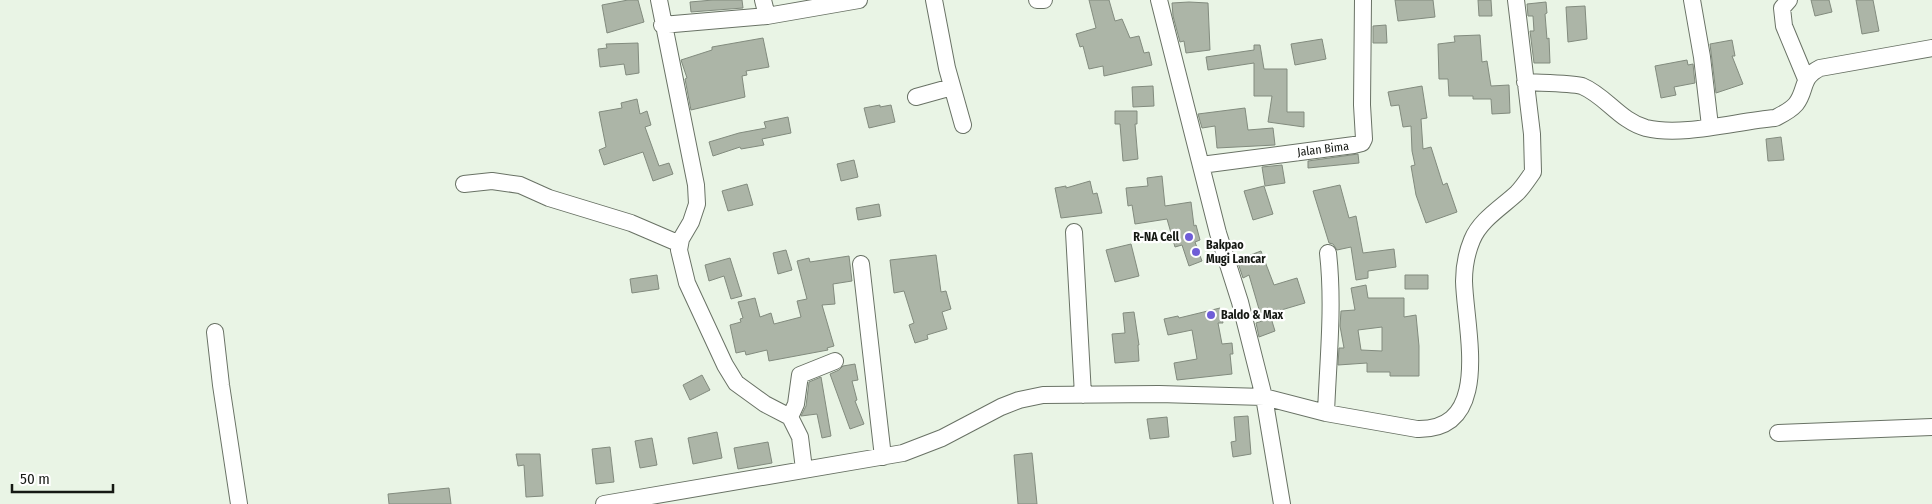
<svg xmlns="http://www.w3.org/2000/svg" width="1932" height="504" viewBox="0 0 1932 504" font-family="'Fira Sans Condensed',sans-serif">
<rect width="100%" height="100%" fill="#e9f4e5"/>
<!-- building -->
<path fill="#acb5a7" stroke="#828b7e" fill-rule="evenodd" d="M628,0H638L644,22L607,33L602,5Z
M713,0H742L743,8L691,12L690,2Z
M1089,0H1109L1115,21L1122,19L1130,38L1139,36L1144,53L1149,52L1152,65L1104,76L1103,66L1089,69L1083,46L1080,47L1076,34L1096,28Z
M1395,0H1433L1435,17L1398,21Z
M1478,0H1491L1492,16H1479Z
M1811,0H1829L1832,12L1815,16Z
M1856,0H1873L1879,31L1862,34Z
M1189,2L1208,3L1210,50L1186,53L1184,41L1180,42L1173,16L1172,3Z
M1546,2L1547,13L1545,14L1547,39L1549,38L1550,63H1534L1530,31H1534L1533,16H1528L1527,4Z
M1585,6L1587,39L1568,42L1566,7Z
M1386,25L1387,43H1373V26Z
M1480,35L1482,62L1487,61L1491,86L1509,85L1510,113L1492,114L1491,99H1473V96H1449L1448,79H1439L1438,44L1455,42L1454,36Z
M763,38L769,67L746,71L747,75L742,76L745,97L691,110L685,79L687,78L681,60L712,50V47Z
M1322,39L1326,59L1295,65L1291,44Z
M1732,40L1735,56H1732L1743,84L1716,93L1710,44Z
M638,43L639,73L626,75L624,64L600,67L598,49L607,48L606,44Z
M1254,45H1260L1264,69H1287V112H1304V127L1268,122L1272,96H1254V63L1208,70L1206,57L1254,50Z
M1687,60L1688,65L1693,64L1695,83L1674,87L1676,95L1661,98L1655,66Z
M1153,86L1154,106L1133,107L1132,87Z
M1422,86L1427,118L1421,119L1423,149L1431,147L1443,185L1447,183L1457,212L1426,223L1416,195L1411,166L1415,165L1412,151L1411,126L1403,127L1399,105L1391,106L1388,92Z
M637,99L640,114L647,111L651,125L645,127L659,166L669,163L673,174L653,181L643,152L604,165L599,150L606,147L599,112L622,108L621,103Z
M880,105V107L891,105L895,122L869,128L864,108Z
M1245,108L1248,130L1273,128L1275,145L1217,148L1215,126L1202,128L1198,114Z
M1115,111H1137V124H1135L1138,159L1123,161L1120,124H1115Z
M788,117L791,133L762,139L764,145L741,149L740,147L713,156L709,142L739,133L766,128L764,122Z
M1781,137L1784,160L1768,161L1766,139Z
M1358,154L1359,163L1308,168V161Z
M854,160L858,177L841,181L837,164Z
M1282,165L1285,183L1265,186L1262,167Z
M1162,176L1165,206L1191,202L1194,226L1196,225L1200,240L1195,242L1202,261L1189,266L1182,245L1175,247L1167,219L1135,224L1132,205L1128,206L1126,188L1148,186L1147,178Z
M1090,181L1093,194L1097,193L1102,213L1061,218L1055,188L1066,186V188Z
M747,184L753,205L728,211L722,191Z
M1340,185L1349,218L1356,216L1363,253L1394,249L1396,267L1368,271V278L1356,280L1351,247L1337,250L1333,244L1329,243L1313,191Z
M1264,186L1273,214L1253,220L1244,191Z
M879,204L881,216L858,220L856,208Z
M1131,244L1139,276L1115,282L1106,250Z
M786,250L792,270L778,274L773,253Z
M1261,251L1274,285L1297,278L1305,303L1261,316L1249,275L1243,278L1237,260Z
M936,255L941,292L946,291L951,309L942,312L947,329L927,335L928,339L915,343L909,325L914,323L904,291L894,293L890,260Z
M849,256L852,281L833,284L835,304L822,305L834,346L827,348L828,350L769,361L767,350L746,355L745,351L736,353L730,325L741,322L740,319L743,318L738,302L755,298L760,317L771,313L774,324L801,317L797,301L807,299L797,261L809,258L810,262Z
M730,258L742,296L731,299L724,276L709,281L705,265Z
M657,275L659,289L632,293L630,279Z
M1405,275H1428V289H1405Z
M1366,285L1368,298H1404V317L1416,315L1419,346V376H1390V372H1367V363L1338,365L1339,348H1344L1340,326L1341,311L1355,310L1351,288ZM1382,327V351L1361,350L1358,330Z
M1220,308L1223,323H1218L1222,344L1232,343L1233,354H1230L1232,374L1177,380L1174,363L1197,359L1192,330L1168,335L1164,319L1178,316L1179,318Z
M1134,312L1139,345H1138L1139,361L1115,363L1112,334L1125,333L1123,313Z
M1271,318L1275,331L1259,337L1256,323Z
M855,364L858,380L852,381L857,400L855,401L864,424L850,429L830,374L839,370L843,366Z
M702,375L710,390L690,400L683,385Z
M821,377L831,436L822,438L817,414L801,416L806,406L809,382Z
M1248,416L1251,454L1233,457L1231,442L1236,441L1234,417Z
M1167,417L1169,437L1150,439L1147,419Z
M717,432L722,458L693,464L688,438Z
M652,438L657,465L640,468L635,441Z
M768,442L772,463L738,469L734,448Z
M610,447L614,482L596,484L592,449Z
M1032,453L1037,504H1018L1014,455Z
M516,454H540L543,496L526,497L524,465L518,466Z
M449,488L451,504H389L388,494Z"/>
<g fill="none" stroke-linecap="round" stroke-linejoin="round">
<defs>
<path id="minor" d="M659,0L696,185L697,204L691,222L681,239L679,250L687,283L725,365L736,383L765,404L790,417L800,437L804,469
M763,0L767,16
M934,0L947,68L963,125
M1037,0H1044
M1159,0L1218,233L1240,302L1264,397L1282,504
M1692,0L1702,57L1710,126
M1789,0L1782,8L1784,26L1806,79
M662,25L767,16L859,0
M1525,82C1538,83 1571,83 1582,86C1606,96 1620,121 1646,128C1683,137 1737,121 1775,118C1783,114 1790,111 1796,104C1807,90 1800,78 1820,68L1932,48
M916,97L952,87
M1201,165L1354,145L1362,143L1364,139L1362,105L1363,0
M464,184L492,181L520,185L549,198L631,223L680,244
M1074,232L1083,395
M861,264L883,457
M215,332L221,385L239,504
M1326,413C1328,360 1334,306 1328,253
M790,417L796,404L800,375L835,361
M1778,433L1932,427
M604,504L903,453L942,438L1001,407L1019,400L1043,395L1159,394L1264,397L1326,413L1417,429C1494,431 1465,328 1464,281C1464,268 1467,252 1472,240C1480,220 1502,207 1517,193C1523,187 1528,179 1533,172L1532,134L1516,0"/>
</defs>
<!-- minor casing -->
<use href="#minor" stroke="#697265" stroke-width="18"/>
<!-- minor -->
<use href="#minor" stroke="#fff" stroke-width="16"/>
</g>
<!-- markers -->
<g fill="#6f5dd7" stroke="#fff" stroke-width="2">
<circle cx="1189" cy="237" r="5"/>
<circle cx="1196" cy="252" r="5"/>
<circle cx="1211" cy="315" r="5"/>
</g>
<g text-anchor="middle" stroke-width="4.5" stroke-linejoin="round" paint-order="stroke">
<!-- street labels -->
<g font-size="12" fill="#151813" stroke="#fff">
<text transform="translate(1323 149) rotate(-7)" y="4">Jalan Bima</text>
</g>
<!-- poi labels -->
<g font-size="12" font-weight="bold" fill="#151813" stroke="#fff" text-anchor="start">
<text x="1179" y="241" text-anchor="end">R-NA Cell</text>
<text x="1206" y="249">Bakpao<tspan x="1206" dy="14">Mugi Lancar</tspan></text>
<text x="1221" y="319">Baldo &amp; Max</text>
</g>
</g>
<!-- scale -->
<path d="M12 484v8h101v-8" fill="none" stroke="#151813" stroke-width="2.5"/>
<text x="20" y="484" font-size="15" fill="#151813" stroke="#ffffff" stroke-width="4" paint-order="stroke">50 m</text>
</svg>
